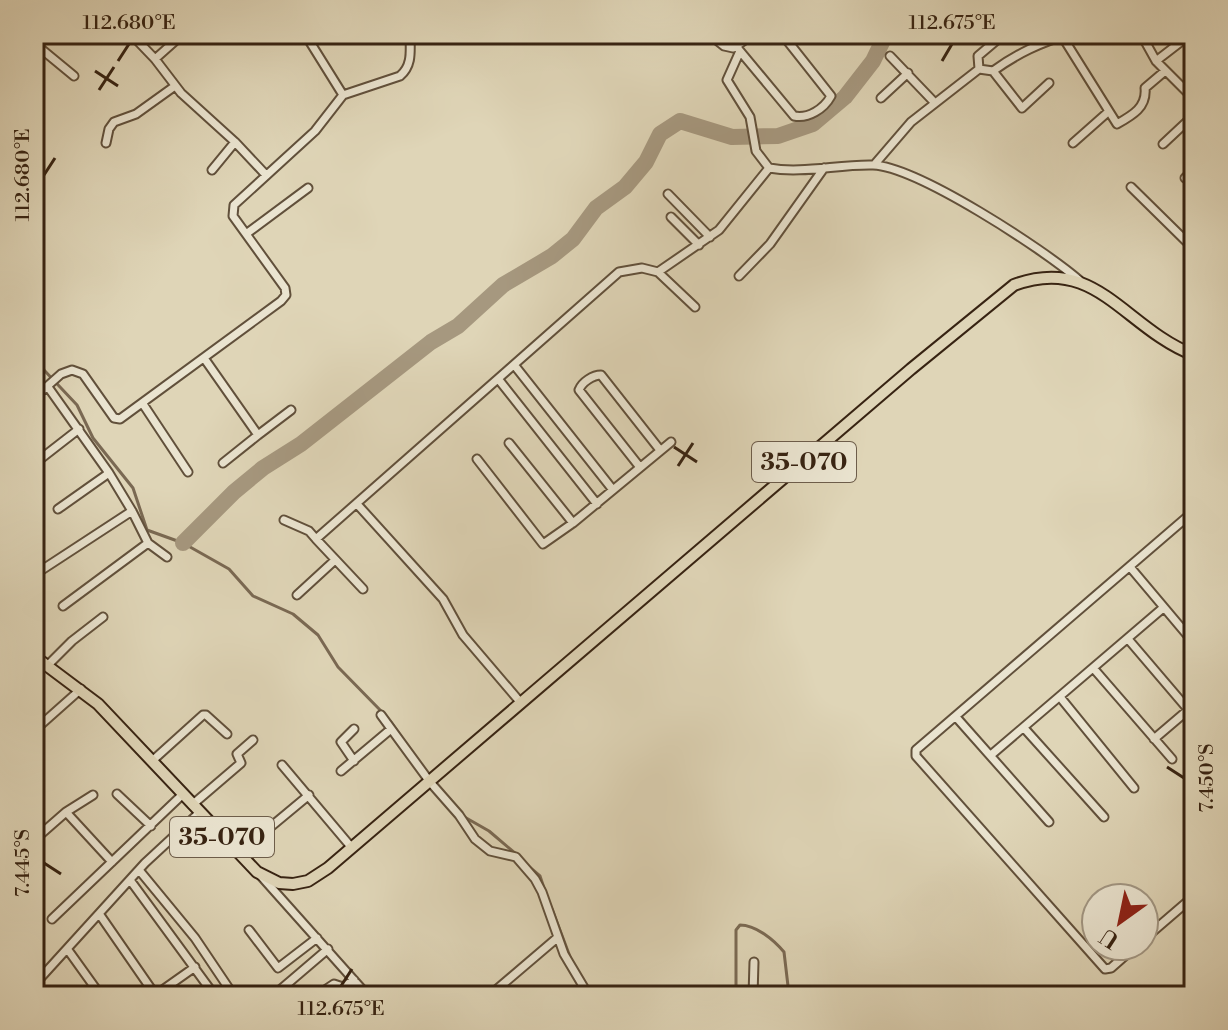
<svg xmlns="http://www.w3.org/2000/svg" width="1228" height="1030" viewBox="0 0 1228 1030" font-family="'Libre Bodoni',serif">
<rect width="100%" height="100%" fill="#dfd5b7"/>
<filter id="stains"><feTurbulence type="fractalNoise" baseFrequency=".0025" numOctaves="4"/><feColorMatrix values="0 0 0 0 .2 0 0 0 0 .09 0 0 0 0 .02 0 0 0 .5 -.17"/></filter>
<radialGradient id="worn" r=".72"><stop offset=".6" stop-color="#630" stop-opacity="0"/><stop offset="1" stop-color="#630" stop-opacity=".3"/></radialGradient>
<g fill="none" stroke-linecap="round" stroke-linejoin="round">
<!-- stream -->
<path stroke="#7a6953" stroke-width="3" d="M34,342L44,370L77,405L93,438L133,488L147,530L183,543L229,569L253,596L293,614L318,635L338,667L383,713
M391,722L421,765
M461,815L489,831L516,854
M527,865L540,876L545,891
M552,909L572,962
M681,996H683
M736,996V930L740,925C756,925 774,940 784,952L788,986L792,996"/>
<!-- river -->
<path stroke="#a6987f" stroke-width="16" d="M183,543L234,492L263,468L301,444L431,342L458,326L503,285L552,256L573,239L596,208L625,187L646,162L660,134L680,121L732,137L778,136L813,124L845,97L873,61L886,34"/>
<defs>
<path id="minor" d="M131,34L155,59L181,93L235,142L266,175
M305,34L343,95
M709,34L724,46L733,48L754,34
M1141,34L1156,61L1194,99
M1062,36L1117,124C1133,115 1147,107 1145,88L1165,71
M34,43L74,76
M737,47L740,51L727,80L750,117L756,151L769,168C803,174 838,164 873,165C918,167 1043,249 1079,280
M740,51L794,116C808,119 824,109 831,96L782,34
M890,56L935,103
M155,59L183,34
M1156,61L1191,34
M979,69L978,56L1004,34
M993,71C1018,53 1040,43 1069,34
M881,98L908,73
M106,143L109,129L114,122L136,114L175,86
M1073,143L1108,112
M1163,144L1194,115
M874,165L911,122L979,69L993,71L1022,108L1049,83
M212,170L235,142
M1185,178L1194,169
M1131,187L1194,249
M668,194L710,237
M671,217L699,245
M246,234L308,188
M658,272L695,307
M739,276L770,244L824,168
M204,358L258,435L223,463
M515,366L613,490
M499,380L597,504
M48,387L109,473L132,511L148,543L167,557
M34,398L61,374L72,370L83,374L114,418L120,419L281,301L286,295L285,288L233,216L234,205L315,131L343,95L400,76C413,65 410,50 410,34
M143,404L188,472
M258,435L291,410
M509,443L573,523
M477,459L543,544L573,523L671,442
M34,464L79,429
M639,466L579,390C582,382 593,375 601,375L660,450
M357,504L443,599L463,635L521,703
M58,509L109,473
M284,520L309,531L316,539L619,272L642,268L658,272L719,230L769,168
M316,539L363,589
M1130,567L1194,643
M34,575L132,511
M297,595L334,561
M63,606L148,543
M1128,639L1186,707L1194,700
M48,665L72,641L103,617
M1094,669L1172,759
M1060,697L1134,788
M381,715L430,782L459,815L475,839L490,851L516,857L535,879L542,892L564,954L589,996
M956,717L1049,822
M1024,728L1104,817
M36,729L81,689
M1154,739L1188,710
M991,755L1163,608
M152,761L203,715H206L227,734
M354,761L341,742L354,729
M282,765L352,848
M341,771L391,729
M117,794L151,826
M192,805L241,763L237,754L253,740
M66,812L112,862
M34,840L66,812L93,795
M238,854L309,795
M139,870L195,938L234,996
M261,876L368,996
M130,880L215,996
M100,915L156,996
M52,919L183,794
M249,930L278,968L317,938
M1144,939L1194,896
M1136,946L1111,968L1105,969L916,756V750L1194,511
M68,950L101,996
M34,985L145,863L199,813
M154,996L195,967
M273,996L328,949
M316,996L334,984L343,987L354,980
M489,996L557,938
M753,996L754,962"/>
<path id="primary" d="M34,656L98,704L257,872L279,883L293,884L308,881L328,868L911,369L1014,285C1096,254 1124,328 1194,355"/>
</defs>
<!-- minor casing -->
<use href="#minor" stroke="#61503b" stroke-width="11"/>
<!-- primary casing -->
<use href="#primary" stroke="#372312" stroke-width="14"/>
<!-- minor -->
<use href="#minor" stroke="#eae4d0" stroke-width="7"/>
<!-- primary -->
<use href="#primary" stroke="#dfd5b7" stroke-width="10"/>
</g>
<!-- ticks -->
<path fill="none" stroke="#372312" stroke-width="3" d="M118,61L129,44M942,61L952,44M95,71L118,86M99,90L114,67M44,175L55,158M674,447L697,462M678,466L693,443M1167,767L1184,778M44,863L61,874M341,986L352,969"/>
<g text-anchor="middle" stroke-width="6" stroke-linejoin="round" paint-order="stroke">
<!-- shield labels -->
<g fill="#eae4d0" stroke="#6d5d4b" stroke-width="2">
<rect x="752" y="442" width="104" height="40" rx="6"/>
<rect x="170" y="817" width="104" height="40" rx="6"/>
</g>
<g font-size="24" font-weight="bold" fill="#372312">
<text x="804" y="470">35-070</text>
<text x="222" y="845">35-070</text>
</g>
</g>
<!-- margin -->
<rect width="1228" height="1030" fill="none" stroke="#dfd5b7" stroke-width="88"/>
<!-- north arrow -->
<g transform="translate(1120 922) rotate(213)"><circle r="38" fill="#eae4d0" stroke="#a29784" stroke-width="2"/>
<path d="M0-6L14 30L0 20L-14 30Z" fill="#8f2418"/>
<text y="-12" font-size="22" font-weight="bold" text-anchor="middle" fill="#372312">U</text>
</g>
<rect x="44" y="44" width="1140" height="942" fill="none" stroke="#372312" stroke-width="3"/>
<g font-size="20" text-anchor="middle" fill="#372312">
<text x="129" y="29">112.680°E</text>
<text x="952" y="29">112.675°E</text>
<text transform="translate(22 175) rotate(-90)" y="7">112.680°E</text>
<text transform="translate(1206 778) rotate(-90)" y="7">7.450°S</text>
<text transform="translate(22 863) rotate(-90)" y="7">7.445°S</text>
<text x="341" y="1015">112.675°E</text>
</g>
<rect width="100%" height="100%" filter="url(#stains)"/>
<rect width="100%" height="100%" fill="url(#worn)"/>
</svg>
